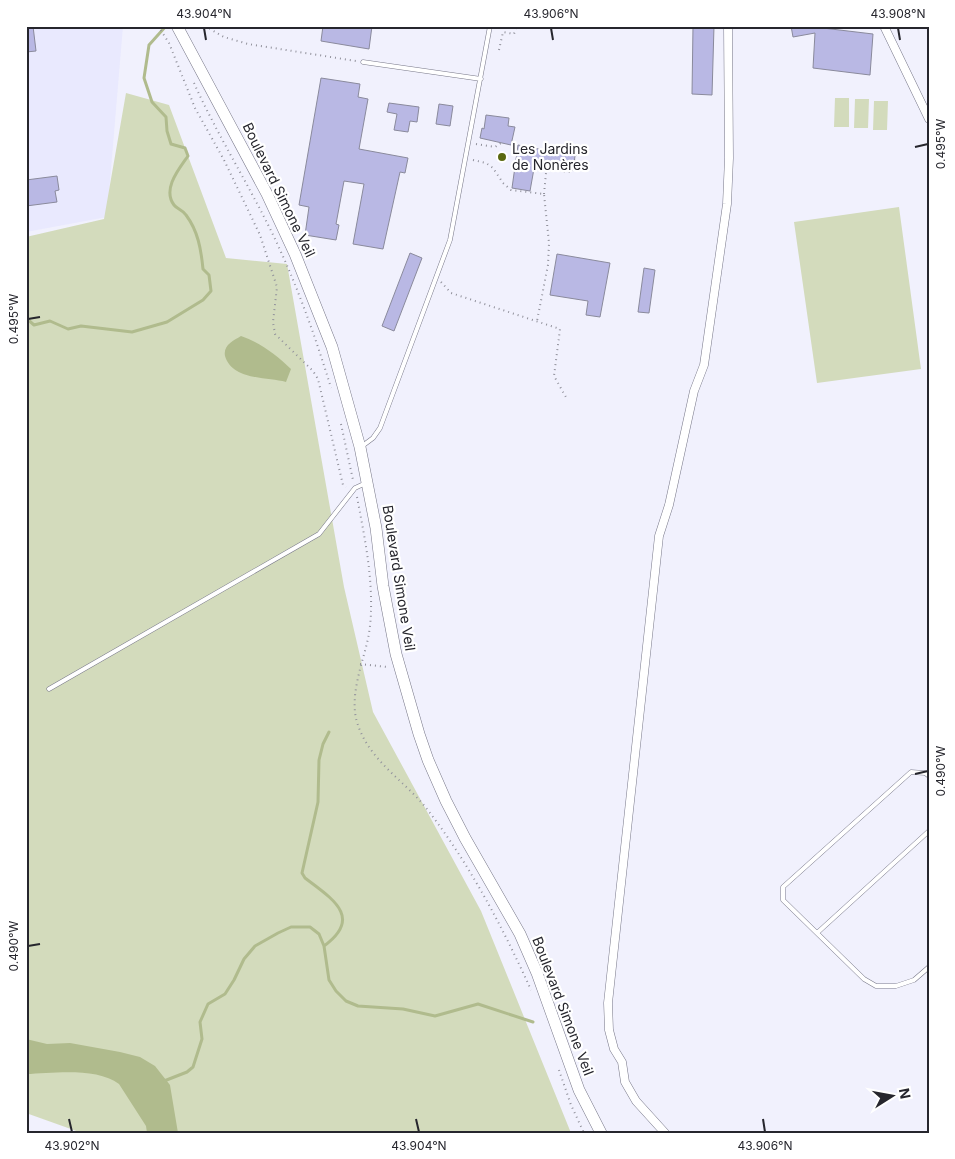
<svg xmlns="http://www.w3.org/2000/svg" width="955" height="1159" viewBox="0 0 955 1159" font-family="Inter,sans-serif">
<rect width="100%" height="100%" fill="#f1f1fd"/>
<!-- built -->
<path fill="#e9e9fe" d="M26,26H123L107,217L26,232Z"/>
<!-- green -->
<path fill="#d3dbbc" d="M126,93L169,105L226,258L287,264L344,587L373,712L481,911L571,1133H82L26,1113V237L104,219Z
M835,98H849V127H834Z
M855,99H869L868,128H854Z
M874,101H888L887,130H873Z
M899,207L921,369L817,383L794,222Z"/>
<!-- water -->
<path fill="#b0bb8d" d="M241,336C261,343 276,355 291,369L286,382C266,377 232,380 225,356C223,345 233,341 241,336Z
M26,1039L47,1044L70,1043L120,1052L140,1057L155,1066L170,1085L178,1133H147L146,1126L119,1084C97,1067 53,1073 26,1074Z"/>
<g fill="none" stroke-linecap="round" stroke-linejoin="round">
<!-- stream -->
<path stroke="#b0bb8d" stroke-width="3" d="M26,318L34,325L50,321L68,329L81,326L132,332L167,322L203,300L211,291L209,275L203,269C201,249 198,231 186,215C183,210 177,209 174,205C162,189 179,169 188,156L185,148L171,144L167,131L166,117L152,102L144,78L149,45L166,26
M324,946C364,917 331,898 305,878L302,873L318,802L319,760L323,744L329,732
M164,1081L187,1072L193,1067L202,1039L200,1022L208,1004L225,994L234,980L244,959L255,946L278,933L291,927H310L319,934L324,946L329,980L336,991L346,1001L358,1006L403,1009L435,1016L478,1004L533,1022"/>
</g>
<!-- building -->
<path fill="#b9b8e4" stroke="#8a8a9c" d="M26,26H33L36,51L26,52Z
M323,26H372L369,49L321,41Z
M693,26H714L712,95L692,94Z
M791,26H806L873,34L870,75L813,68L815,33L793,37Z
M321,78L360,84L358,97L368,99L359,149L408,158L405,173L400,172L383,249L353,244L364,184L344,181L336,224L339,225L336,240L305,235L309,207L299,205Z
M389,103L419,107L417,122L410,121L408,132L394,130L397,114L387,112Z
M439,104L453,106L450,126L436,124Z
M486,115L509,118L508,126L515,127L511,145L480,138L482,128L484,129Z
M518,145L575,156L573,170L535,163L530,191L512,188Z
M57,176L59,190L55,191L57,202L26,206V180Z
M410,253L422,258L394,331L382,326Z
M557,254L610,263L600,317L586,315L588,301L550,295Z
M644,268L655,270L649,313L638,312Z"/>
<g fill="none" stroke-linecap="round" stroke-linejoin="round">
<defs>
<path id="lane" d="M363,62L481,79
M361,447L373,438L380,428L450,240L490,26
M49,689L319,534L355,488L366,483
M929,776L925,773L911,772L783,887V900L864,979L876,986H896L914,980L929,967
M817,933L929,831"/>
<path id="street" d="M884,26L929,119
M665,1133L636,1101L625,1082L622,1062L614,1049L609,1030L608,1003L659,536L669,505L694,391L704,365L727,204L729,158L728,26"/>
<path id="secondary" d="M177,26L267,194L295,254L332,347L360,447L376,528L383,586L396,654L419,734L428,760L446,801L465,838L520,934L537,973L579,1090L601,1133"/>
</defs>
<!-- lane casing -->
<use href="#lane" stroke="#787889" stroke-width="5"/>
<!-- street casing -->
<use href="#street" stroke="#787889" stroke-width="9"/>
<!-- secondary casing -->
<use href="#secondary" stroke="#787889" stroke-width="12"/>
<!-- path -->
<path stroke="#91919b" stroke-width="2" stroke-dasharray="1 4" stroke-linecap="butt" d="M158,26L169,43L195,108L224,160L260,235L277,287L273,322L275,334L313,371L318,379L343,485L346,487
M205,26L224,37L248,44L356,61
M499,50L503,32L514,34L516,28L523,26
M194,83C220,141 255,194 281,252C301,296 317,342 331,388
M476,144L495,147L501,143
M473,160L486,163L493,168L503,183L511,190L544,194L549,243L548,265L537,321
M544,194L546,173L550,170L570,172L574,170L577,149
M441,282L451,293L560,329L554,376L567,399
M341,424L353,480
M357,497C364,534 372,572 371,610C371,622 369,636 366,647C360,670 350,699 357,722C368,760 404,780 427,809C469,863 503,928 531,990
M360,664L388,667
M559,1070L571,1105L584,1133"/>
<!-- lane -->
<use href="#lane" stroke="#fff" stroke-width="4"/>
<!-- street -->
<use href="#street" stroke="#fff" stroke-width="8"/>
<!-- secondary -->
<use href="#secondary" stroke="#fff" stroke-width="11"/>
</g>
<!-- ticks -->
<path fill="none" stroke="#26262d" stroke-width="2" d="M204,28L206,40M551,28L553,40M898,28L900,40M915,147L928,144M28,319L40,317M915,774L928,771M28,946L40,944M69,1119L72,1132M416,1119L419,1132M763,1119L765,1132"/>
<!-- markers -->
<circle fill="#5a6810" stroke="#fff" stroke-width="2" cx="502" cy="157" r="5"/>
<g text-anchor="middle" stroke-width="4.5" stroke-linejoin="round" paint-order="stroke">
<!-- poi labels -->
<g font-size="14" fill="#26262d" stroke="#fff" text-anchor="start">
<text x="512" y="154">Les Jardins<tspan x="512" dy="16">de Nonères</tspan></text>
</g>
<!-- street labels -->
<g font-size="14" fill="#26262d" stroke="#fff">
<text transform="translate(279 190) rotate(64)" y="5">Boulevard Simone Veil</text>
<text transform="translate(399 578) rotate(81)" y="5">Boulevard Simone Veil</text>
<text transform="translate(563 1006) rotate(69)" y="5">Boulevard Simone Veil</text>
</g>
</g>
<!-- border -->
<rect width="955" height="1159" fill="none" stroke="#ffffff" stroke-width="55"/>
<!-- north arrow -->
<g transform="translate(892 1096) rotate(79)" stroke="#ffffff" stroke-width="4" paint-order="stroke">
<path d="M0-4L9 19L0 12L-9 19Z" fill="#26262d"/>
<text y="-8" font-size="14" font-weight="bold" text-anchor="middle" fill="#26262d">N</text>
</g>
<rect x="28" y="28" width="900" height="1104" fill="none" stroke="#26262d" stroke-width="2"/>
<g font-size="12" text-anchor="middle" fill="#26262d">
<text x="204" y="18">43.904°N</text>
<text x="551" y="18">43.906°N</text>
<text x="898" y="18">43.908°N</text>
<text transform="translate(941 144) rotate(-90)" y="4">0.495°W</text>
<text transform="translate(14 319) rotate(-90)" y="4">0.495°W</text>
<text transform="translate(941 771) rotate(-90)" y="4">0.490°W</text>
<text transform="translate(14 946) rotate(-90)" y="4">0.490°W</text>
<text x="72" y="1150">43.902°N</text>
<text x="419" y="1150">43.904°N</text>
<text x="765" y="1150">43.906°N</text>
</g>
</svg>
